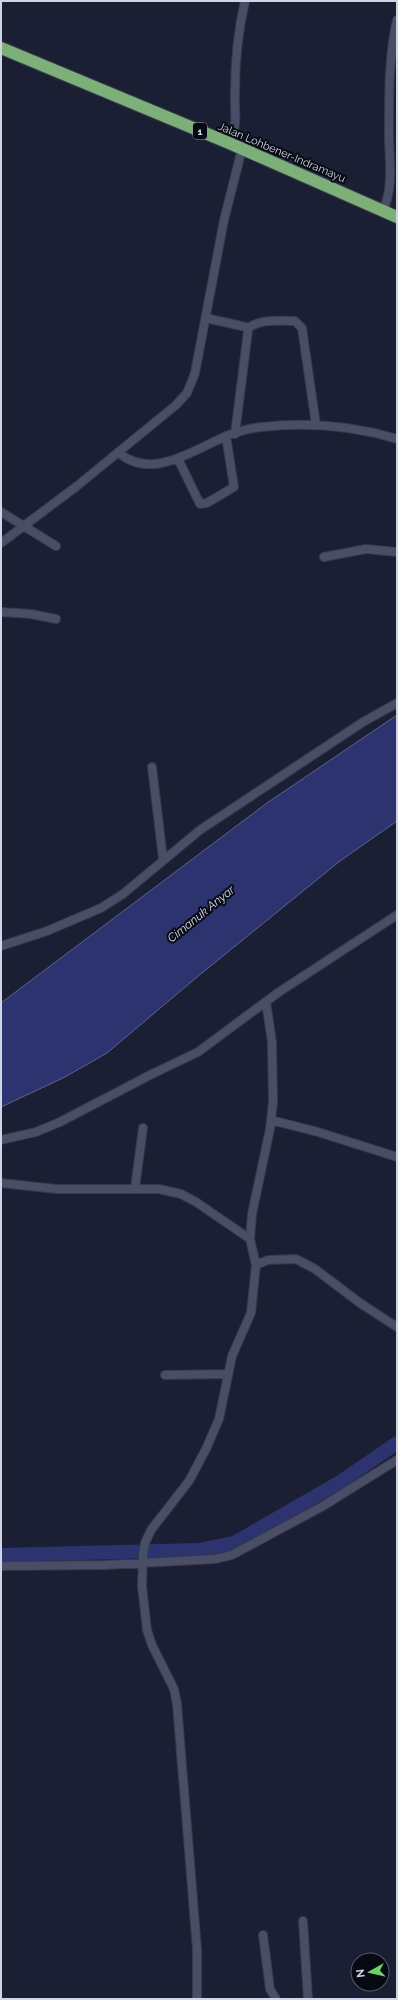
<svg xmlns="http://www.w3.org/2000/svg" width="398" height="2000" viewBox="0 0 398 2000" font-family="Raleway,sans-serif">
<rect width="100%" height="100%" fill="#1b1f34"/>
<!-- water -->
<path fill="#2c336e" stroke="#5e6391" d="M397,715V821L340,861L197,977L107,1053L65,1077L1,1107V1003L267,803Z"/>
<g fill="none" stroke-linecap="round" stroke-linejoin="round">
<!-- river -->
<path stroke="#2c336e" stroke-width="14" d="M1,1555L198,1550L234,1543L340,1482L397,1443"/>
<defs>
<path id="minor" d="M229,143C239,124 234,113 235,92C235,62 238,31 245,1
M383,211C395,184 388,155 389,127C389,91 389,55 397,20
M206,318L246,327L248,331L235,434
M247,329C260,318 279,321 295,321L302,328L316,425
M118,452C150,481 192,451 224,437C236,432 249,428 262,427C307,422 354,426 397,439
M178,459L200,504L207,503L234,487L226,436
M1,512L56,546
M1,543L77,486L176,405L187,393L195,373L224,220L242,149
M324,557L366,549L397,552
M1,612L31,614L56,619
M152,767L163,859
M1,946L47,931L101,908L123,894L200,830L363,722L397,703
M271,1120L318,1132L397,1157
M1,1140L36,1132L60,1122L152,1074L198,1052L279,992L397,915
M1,1183L56,1189H159L181,1194L196,1202L250,1239
M135,1188L143,1128
M256,1265L268,1260L296,1259L315,1269L360,1303L397,1327
M165,1375L227,1374
M1,1566L105,1565L215,1559L232,1555L323,1506L397,1460
M303,1921L308,1999
M263,1935L270,1989L276,1999
M197,1999V1949L177,1704L174,1689L152,1645L147,1630L142,1586L143,1555L145,1543L151,1530L189,1481L206,1449L219,1419L232,1356L251,1313L256,1265L250,1239L252,1214L270,1129L273,1102L272,1042L266,1002"/>
<path id="highway" d="M1,48L229,143L397,217"/>
</defs>
<!-- minor casing -->
<use href="#minor" stroke="#37394b" stroke-width="10"/>
<!-- highway casing -->
<use href="#highway" stroke="#37394b" stroke-width="14"/>
<!-- minor -->
<use href="#minor" stroke="#494e66" stroke-width="8"/>
<!-- highway -->
<use href="#highway" stroke="#7cb078" stroke-width="12"/>
</g>
<g text-anchor="middle" stroke-width="4" stroke-linejoin="round" paint-order="stroke">
<!-- shield labels -->
<rect fill="#080a13" stroke="#9597a5" stroke-width="1" x="193" y="123" width="14" height="16" rx="3"/>
<g font-size="10" font-weight="bold" fill="#d1d4e3">
<text x="200" y="135">1</text>
</g>
<!-- street labels -->
<g font-size="11" fill="#d1d4e3" stroke="#080a13">
<text transform="translate(282 152) rotate(23)" y="4">Jalan Lohbener-Indramayu</text>
</g>
<!-- water labels -->
<g font-size="12" font-style="italic" fill="#d7dcef" stroke="#080a13">
<text transform="translate(201 914) rotate(-39)" y="4">Cimanuk Anyar</text>
</g>
</g>
<!-- border -->
<rect width="398" height="2000" fill="none" stroke="#d1d4e3" stroke-width="4"/>
<!-- north arrow -->
<g transform="translate(370 1972) rotate(262)"><circle r="19" fill="#080a13" stroke="#585b66"/>
<path d="M0-3L7 15L0 10L-7 15Z" fill="#69d464"/>
<text y="-6" font-size="11" font-weight="bold" text-anchor="middle" fill="#d1d4e3">N</text>
</g>
</svg>
